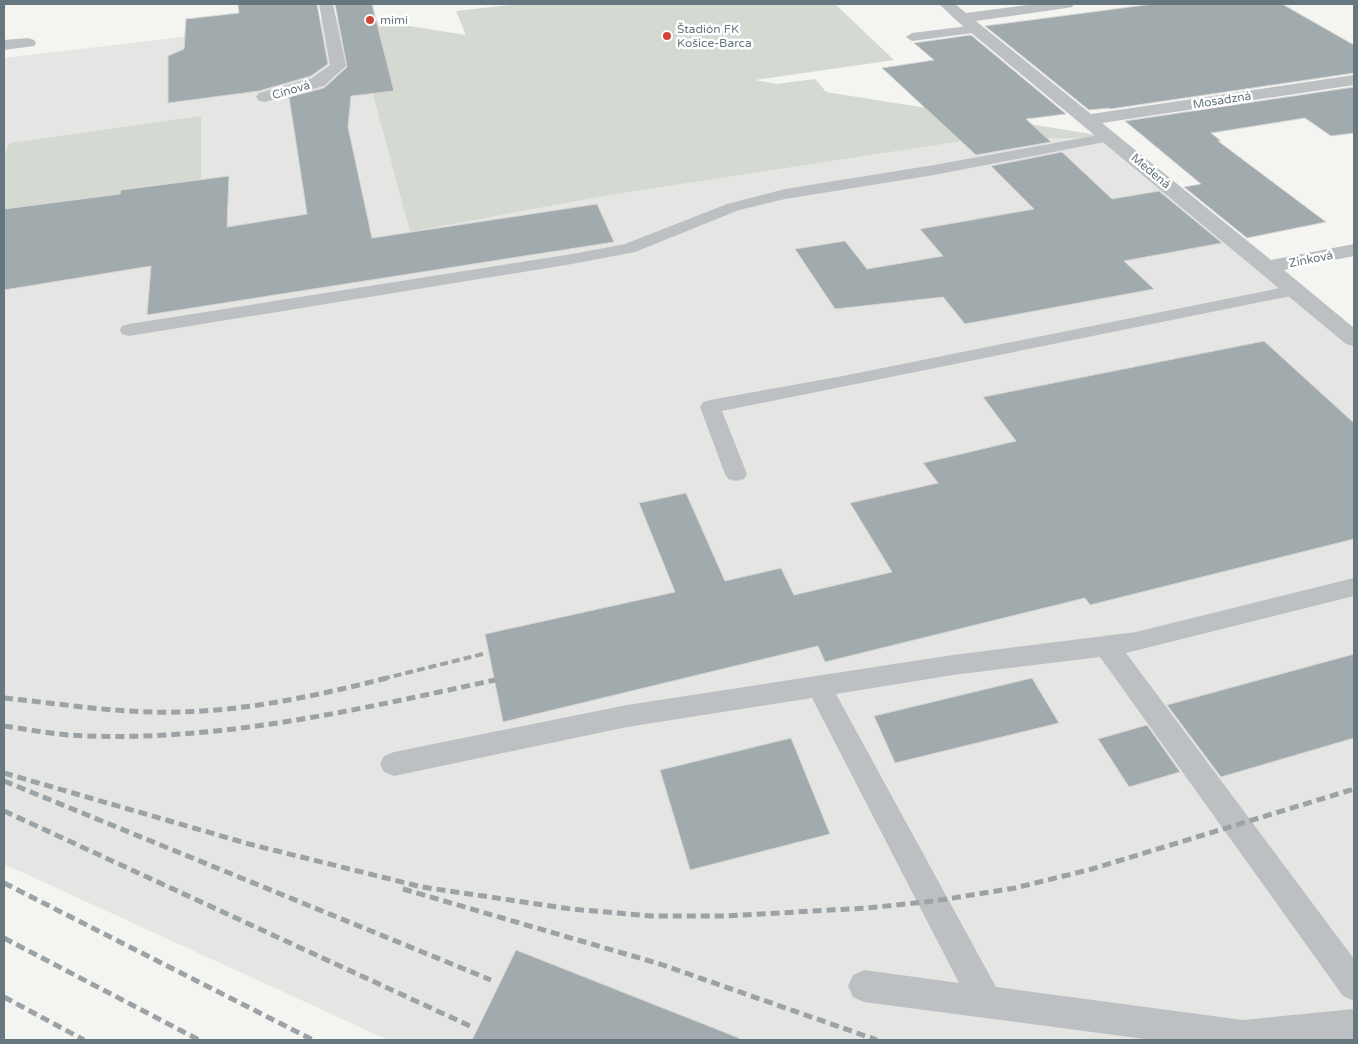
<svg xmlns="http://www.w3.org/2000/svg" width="1358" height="1044" viewBox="0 0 1358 1044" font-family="'Varela Round',sans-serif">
  <rect width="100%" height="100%" fill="#f4f4f1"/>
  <!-- built -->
  <path fill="#e5e5e4" d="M352,17L410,232L610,195L963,141L1110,137L1354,339V1040H388L4,864V58Z"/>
  <!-- green -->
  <g fill="#d4d9d1">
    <path d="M519,4H835L894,60L755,80L776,84L815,79L826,92L1110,137L963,141L610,195L410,232L352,17L466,35L456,11Z"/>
    <path d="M201,116V179L121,189L120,194L4,209V155L10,143Z"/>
  </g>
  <!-- building -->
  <g fill="#a1aaad" stroke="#d6d5d4">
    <path d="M238,4H317L328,64L311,76L259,91L168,103V56L184,49L186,19L239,13Z"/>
    <path d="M335,4H372L394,91L351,96L348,127L372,238L597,204L614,242L147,315L151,266L4,290V209L120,194L121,190L229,176L227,227L307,214L289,97L324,88L347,67Z"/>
    <path d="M1153,4H1282L1354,45V73L1110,109L1109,108L1089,110L985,26Z"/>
    <path d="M971,35L1066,114L1026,119L1051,142L976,155L882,68L934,60L914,43Z"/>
    <path d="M1354,87V133L1331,136L1305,118L1211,133L1221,141H1218L1326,222L1247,238L1184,187L1201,184L1125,121Z"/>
    <path d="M1062,152L1112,199L1159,191L1222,243L1124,261L1154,289L965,324L943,297L835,309L795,249L845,241L867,269L943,256L920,229L1034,209L991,166Z"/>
    <path d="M1264,341L1354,423V539L1090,605L1085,598L825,662L818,646L503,722L485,634L675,592L639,503L686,493L725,581L781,568L794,595L892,572L850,503L938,483L923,463L1016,441L983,397Z"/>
    <path d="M1354,654V738L1221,777L1167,705Z"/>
    <path d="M1032,678L1059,723L895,763L874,716Z"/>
    <path d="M1147,725L1180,772L1129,787L1098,739Z"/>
    <path d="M791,738L830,834L690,870L660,770Z"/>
    <path d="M516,950L739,1038V1040H472Z"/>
  </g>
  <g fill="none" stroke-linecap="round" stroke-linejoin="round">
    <!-- service -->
    <g fill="#bcc0c3" fill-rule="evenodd">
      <path d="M976,25L980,26L982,29L980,32L912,41L906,37L912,33Z"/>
      <path d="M1110,133L1115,134L1117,137L1115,140L934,175L785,199L739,210L635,252L572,264L129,336L122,334L120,330L122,326L129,324L572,254L625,244L727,204L785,189L934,165Z"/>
      <path d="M1295,285L1301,286L1304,290L1301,294L722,411L747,474L744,479L736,481L728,479L725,474L700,407L703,402L710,400L843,376Z"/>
      <path d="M1354,578V596L1126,653L1354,959V1001L1343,996L1100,657L953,675L836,694L996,987L1243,1020L1354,1009V1040H1152L864,1002L853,997L848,986L853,975L864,970L959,983L812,698L627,727L394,776L384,772L380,764L384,756L394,752L627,705L953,655L1136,632Z"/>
    </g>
    <!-- minor -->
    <g fill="#bcc0c3" fill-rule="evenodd">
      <path d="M319,4H333L346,66L324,86L265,102L259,101L256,97L259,93L312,78L330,65Z"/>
      <path d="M939,4H955L966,13L1035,4H1074L1072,7L1067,8L976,21L1091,114L1354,75V85L1102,123L1271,260L1354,244V256L1284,270L1354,328V346L1346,344L957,21Z"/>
      <path d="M28,38L34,40L36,43L34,46L4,50V40Z"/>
    </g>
    <!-- rail-far1 -->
    <path stroke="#9ca3a7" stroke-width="4" stroke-dasharray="8 4" stroke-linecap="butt" d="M382,679L487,653"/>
    <!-- rail -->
    <g stroke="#9ca3a7" stroke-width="5" stroke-dasharray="9 5" stroke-linecap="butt">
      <path d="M4,698C63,704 122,714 181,712C251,710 320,695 387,678"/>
      <path d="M4,726C25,729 46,733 68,735C212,744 355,710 495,680"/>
      <path d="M4,773L249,844L422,887L571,909L651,916H725L867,908L934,901L1015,888L1092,869L1354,789"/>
      <path d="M4,781L491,980"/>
      <path d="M4,811L470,1026"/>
      <path d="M4,883L313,1040"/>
      <path d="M403,889L660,964L877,1040"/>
      <path d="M4,938L199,1040"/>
      <path d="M4,997L84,1040"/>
    </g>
  </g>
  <!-- markers -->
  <g fill="#d04535" stroke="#fff" stroke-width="2">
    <circle cx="370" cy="20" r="5"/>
    <circle cx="667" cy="36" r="5"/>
  </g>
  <g text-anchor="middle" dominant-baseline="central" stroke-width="5" stroke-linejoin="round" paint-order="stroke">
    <!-- far-poi labels -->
    <g font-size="12" fill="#66777f" stroke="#fff" text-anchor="start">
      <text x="380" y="20">mimi</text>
      <text x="677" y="29">Štadión FK<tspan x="677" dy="14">Košice-Barca</tspan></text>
    </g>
    <!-- far-street labels -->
    <g font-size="12" fill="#66777f" stroke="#fff">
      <text transform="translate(291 90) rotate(-16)">Cínová</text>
      <text transform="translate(1222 100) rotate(-9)">Mosadzná</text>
      <text transform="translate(1151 171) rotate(40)">Medená</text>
      <text transform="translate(1311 259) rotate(-11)">Zinková</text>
    </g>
  </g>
  <!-- border -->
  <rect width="1358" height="1044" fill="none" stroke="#66777f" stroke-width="10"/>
</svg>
